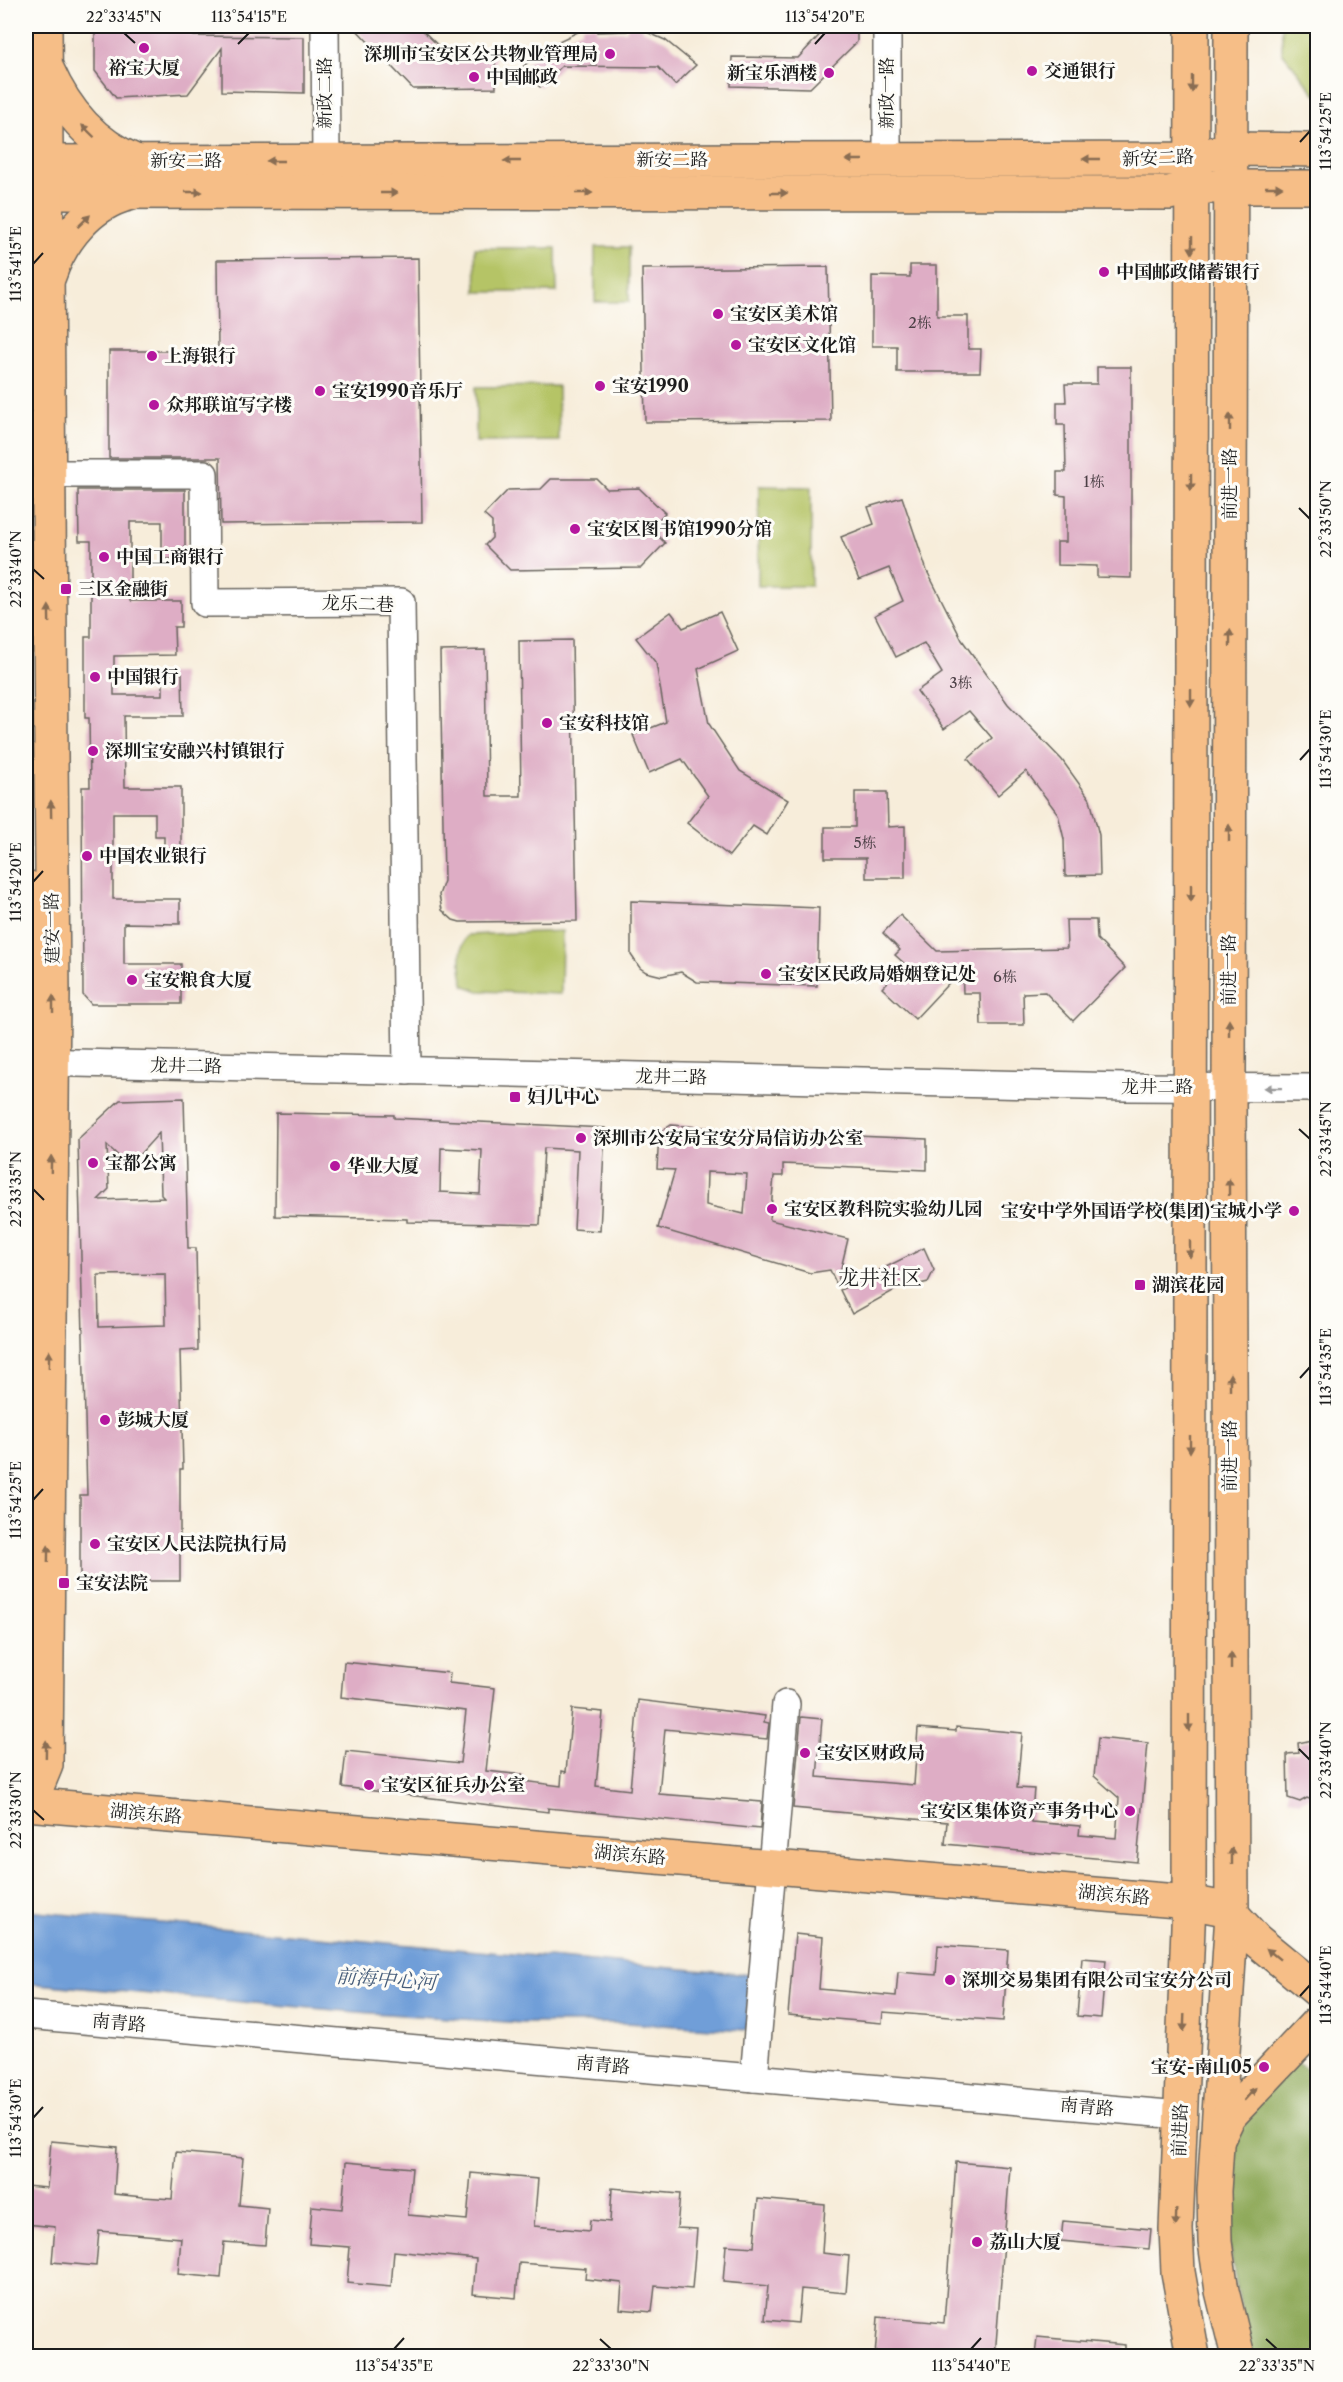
<svg xmlns="http://www.w3.org/2000/svg" width="1343" height="2382" viewBox="0 0 1343 2382" font-family="'Libre Caslon Text','Noto Serif SC',serif">
  <rect width="100%" height="100%" fill="#fdfcf7"/>
  <filter id="ink" filterUnits="userSpaceOnUse"><feTurbulence type="fractalNoise" baseFrequency=".0167" numOctaves="2"/><feDisplacementMap in="SourceGraphic" scale="12" xChannelSelector="R" yChannelSelector="G"/><feConvolveMatrix kernelMatrix="1 2 1 2 8 2 1 2 1" color-interpolation-filters="sRGB"/></filter>
  <filter id="wash" filterUnits="userSpaceOnUse"><feTurbulence type="fractalNoise" baseFrequency=".008" numOctaves="4" result="noise"/><feDisplacementMap in="SourceGraphic" scale="24" xChannelSelector="R" yChannelSelector="G"/><feGaussianBlur stdDeviation="1.35" result="paint"/><feColorMatrix in="noise" values="0 0 0 0 0 0 0 0 0 0 0 0 0 0 0 0 0 1.4 0 .05"/><feComposite in="paint" operator="in"/></filter>
  <g filter="url(#wash)">
    <rect width="100%" height="100%" fill="#f7edda"/>
    <!-- green -->
    <g fill="#b5c466" stroke="#687041" stroke-width="1.5">
      <path d="M1282,26H1317V96L1282,52Z"/>
      <rect x="595" y="247" width="34" height="55"/>
      <path d="M475,248H556L557,292H476Z"/>
      <path d="M558,386L559,441L476,442V387Z"/>
      <path d="M759,486L811,487V586H758Z"/>
      <path d="M562,931L561,994L479,991L465,986C460,974 458,944 468,935Z"/>
    </g>
    <!-- forest -->
    <path fill="#90aa5b" stroke="#56633c" stroke-width="1.5" d="M1294,2058L1317,2079V2356H1253L1246,2336L1226,2230L1233,2127Z"/>
    <!-- water -->
    <path fill="#6f9ed8" stroke="#465d7a" stroke-width="1.5" d="M26,1911L750,1975L746,2030L626,2023H522L357,2012L26,1983Z"/>
    <g id="blocks">
      <!-- building -->
      <g fill="#deadc5" fill-rule="evenodd">
        <path d="M95,26H194V36L304,37V93L222,91V48L188,94L116,98L95,71Z"/>
        <path d="M353,26H418L449,56H495L496,88L413,89Z"/>
        <path d="M582,26H596L597,32L627,31V26H641L642,30L665,40L696,65L675,85L658,67L562,66L540,87L521,69L540,50L582,30Z"/>
        <path d="M828,26H857V42L810,88L731,86L732,57L798,58Z"/>
        <path d="M418,258L422,522L221,524L220,458H109V351H218L217,260Z"/>
        <path d="M910,265H937V316H968V349H981L980,372H897V346H872V276L910,277Z"/>
        <path d="M828,267L831,421L645,422L642,269Z"/>
        <path d="M1097,367H1131V578L1097,577V566L1057,565V542H1066V496L1057,495V472H1066L1065,425H1057V402H1066L1065,384H1097Z"/>
        <path d="M551,479H597L607,489L639,488L665,513L658,520V536L665,543L641,568L510,570L485,545L492,538V522L484,515L508,490L541,489Z"/>
        <path d="M78,490H185V559H162V522H130V601H181V627H174L175,655L114,656V695H163V673H182L183,716H124L125,787H181V848H164V836H155V813H113V899H180V924L124,923V964H181V1004H91L83,995L82,787H90L89,718H85V637H91V541H79Z"/>
        <path d="M902,497L927,571L962,640L1008,704L1062,760L1090,799L1099,835L1100,875L1065,876L1064,839L1058,814L1026,771L998,795L968,759L992,738L969,711L944,729L917,691L942,673L924,643L896,657L875,615L903,601L889,568L859,580L841,537L874,524L868,507Z"/>
        <path d="M671,612L683,628L720,612L738,651L698,669L709,724L740,771L788,800L767,835L753,826L729,856L687,823L708,796L682,759L649,773L633,735L666,722L656,663L636,638Z"/>
        <path d="M572,640L577,921L460,922L453,920L442,910L439,895L444,881L440,651L485,650L487,796H521L519,641Z"/>
        <path d="M855,792H887L888,827L905,826V878H866V858H825V827H855Z"/>
        <path d="M631,901L819,908L817,986L697,982L681,972L662,976L646,972L640,968L631,955Z"/>
        <path d="M900,915L937,951L1067,948L1066,920H1096L1097,939L1125,968L1073,1021L1045,992L1023,993L1024,1025H981L980,993H963L962,969L915,1019L882,988L905,964L895,955L900,950L883,933Z"/>
        <path d="M184,1098L188,1248H196L198,1350L180,1351L183,1469H180V1581H80V1495H87L78,1139L120,1100ZM159,1133L161,1195L164,1198L98,1200L109,1189L107,1145L129,1166ZM165,1274L166,1325L99,1327L98,1275Z"/>
        <path d="M276,1113L394,1115V1118L605,1128L600,1231L574,1229L578,1150L544,1148L540,1225L407,1222V1219L275,1216ZM441,1148L482,1150L480,1194L440,1192Z"/>
        <path d="M671,1125L785,1133L927,1139V1170L783,1164V1176H774L770,1220L848,1239L837,1285L830,1270L810,1273L658,1228L675,1170L657,1169L659,1133ZM707,1172L747,1174L744,1214L706,1205Z"/>
        <path d="M924,1248L934,1270L928,1282L920,1284L909,1282L852,1314L840,1290Z"/>
        <path d="M344,1662L450,1673L449,1683L495,1688L486,1771L523,1775V1781L561,1786L562,1771L566,1772L572,1709L603,1712L596,1786L630,1790L638,1700L765,1716L764,1722L769,1723L767,1739L665,1729L659,1794L762,1802L760,1829L548,1808V1812L342,1787L346,1751L460,1763L466,1711L341,1697Z"/>
        <path d="M801,1717L822,1719L817,1777L914,1785L918,1728L956,1731V1727L1022,1733L1017,1788L1034,1789L1031,1822L1080,1826L1079,1835L1116,1838L1119,1798L1094,1776L1098,1738L1148,1743L1137,1862L945,1844L947,1822L793,1808Z"/>
        <path d="M1317,1739V1802L1307,1798L1300,1802L1288,1798L1287,1754L1299,1753L1298,1743Z"/>
        <path d="M795,1934L823,1937L819,1989L896,1996L898,1972L936,1975L938,1945L1008,1950L1003,2021L883,2012L882,2023L788,2015Z"/>
        <path d="M1082,1958L1106,1960L1101,2018L1077,2016Z"/>
        <path d="M51,2141L117,2147L114,2194L143,2197L172,2199L176,2152L243,2158L239,2205L268,2208L265,2245L224,2242L221,2278L178,2274L181,2238L99,2231L96,2266L52,2262L55,2227L26,2224V2186L47,2188Z"/>
        <path d="M346,2162L412,2168L408,2215L467,2220L471,2173L538,2179L534,2226L589,2231L590,2220L610,2222L612,2188L680,2194L677,2228L697,2229L692,2289L655,2286L652,2312L620,2309L622,2283L585,2279L586,2268L519,2263L516,2298L473,2294L476,2259L394,2251L391,2287L347,2283L350,2247L309,2244L312,2206L342,2209Z"/>
        <path d="M956,2162L1010,2167L995,2356H875L878,2317L944,2323Z"/>
        <path d="M758,2199L825,2205L822,2253L849,2256L846,2293L801,2289L798,2323L765,2320L768,2286L723,2282L726,2245L754,2247Z"/>
        <path d="M1063,2221L1151,2229L1149,2249L1061,2241Z"/>
        <path d="M1037,2337L1125,2345V2356H1035Z"/>
      </g>
    </g>
  </g>
  <g filter="url(#ink)">
    <use href="#blocks" fill-opacity="0" stroke="#69655e" stroke-width="1.5"/>
    <g fill="none" stroke-linecap="round" stroke-linejoin="round">
      <defs>
        <g id="minor">
          <path d="M325,26L326,161"/>
          <path d="M887,160V26"/>
          <path d="M48,474H204L205,603L401,602L407,1071"/>
          <path d="M26,615H27"/>
          <path d="M32,1062L1125,1087L1318,1088"/>
          <path d="M26,2015L1180,2115"/>
          <path d="M754,2078L786,1704"/>
        </g>
        <g id="major">
          <path d="M1192,26L1189,1902L1176,2229L1178,2272L1193,2356"/>
          <path d="M1231,26L1229,1087L1232,1914L1214,2191L1215,2242L1222,2291L1238,2356"/>
          <path d="M47,69C65,110 93,144 135,161"/>
          <path d="M26,162L1192,159L1231,149L1318,150"/>
          <path d="M26,192L1169,193L1192,187H1318"/>
          <path d="M49,276C61,240 90,203 129,194"/>
          <path d="M26,1383L29,888"/>
          <path d="M26,1804L1189,1902L1220,1908L1232,1914L1256,1940L1318,1991"/>
          <path d="M30,1804L46,1765L53,994L45,26"/>
          <path d="M1219,2137L1229,2116L1318,2022"/>
        </g>
      </defs>
      <!-- minor casing -->
      <use href="#minor" stroke="#69655e" stroke-width="30"/>
      <!-- major casing -->
      <use href="#major" stroke="#69655e" stroke-width="36"/>
      <!-- minor -->
      <use href="#minor" stroke="#fff" stroke-width="27"/>
      <!-- major -->
      <use href="#major" stroke="#f6be87" stroke-width="33"/>
    </g>
    <!-- one-way arrows -->
    <defs><path id="oneway-solid" d="M-6-.8H1V-3.2L6.5 0L1 3.2V.8H-6Z" transform="scale(1.5)"/></defs>
    <g fill="#896d52">
      <use href="#oneway-solid" transform="translate(1192 84) rotate(90)"/>
      <use href="#oneway-solid" transform="translate(88 131) rotate(-136)"/>
      <use href="#oneway-solid" transform="translate(1091 159) rotate(180)"/>
      <use href="#oneway-solid" transform="translate(854 160) rotate(180)"/>
      <use href="#oneway-solid" transform="translate(275 161) rotate(180)"/>
      <use href="#oneway-solid" transform="translate(512 161) rotate(180)"/>
      <use href="#oneway-solid" transform="translate(1274 187)"/>
      <use href="#oneway-solid" transform="translate(194 192)"/>
      <use href="#oneway-solid" transform="translate(389 193)"/>
      <use href="#oneway-solid" transform="translate(584 193)"/>
      <use href="#oneway-solid" transform="translate(779 193)"/>
      <use href="#oneway-solid" transform="translate(84 221) rotate(-44)"/>
      <use href="#oneway-solid" transform="translate(1192 245) rotate(90)"/>
      <use href="#oneway-solid" transform="translate(1230 422) rotate(-90)"/>
      <use href="#oneway-solid" transform="translate(1191 482) rotate(90)"/>
      <use href="#oneway-solid" transform="translate(49 614) rotate(-91)"/>
      <use href="#oneway-solid" transform="translate(1230 638) rotate(-90)"/>
      <use href="#oneway-solid" transform="translate(1191 698) rotate(90)"/>
      <use href="#oneway-solid" transform="translate(51 809) rotate(-91)"/>
      <use href="#oneway-solid" transform="translate(1229 833) rotate(-90)"/>
      <use href="#oneway-solid" transform="translate(1191 893) rotate(90)"/>
      <use href="#oneway-solid" transform="translate(53 1004) rotate(-90)"/>
      <use href="#oneway-solid" transform="translate(1229 1028) rotate(-90)"/>
      <use href="#oneway-solid" transform="translate(51 1164) rotate(-89)"/>
      <use href="#oneway-solid" transform="translate(1229 1187) rotate(-90)"/>
      <use href="#oneway-solid" transform="translate(1190 1249) rotate(90)"/>
      <use href="#oneway-solid" transform="translate(49 1359) rotate(-89)"/>
      <use href="#oneway-solid" transform="translate(1230 1382) rotate(-90)"/>
      <use href="#oneway-solid" transform="translate(1190 1444) rotate(90)"/>
      <use href="#oneway-solid" transform="translate(48 1554) rotate(-89)"/>
      <use href="#oneway-solid" transform="translate(1231 1661) rotate(-90)"/>
      <use href="#oneway-solid" transform="translate(1189 1723) rotate(90)"/>
      <use href="#oneway-solid" transform="translate(46 1749) rotate(-89)"/>
      <use href="#oneway-solid" transform="translate(1232 1856) rotate(-90)"/>
      <use href="#oneway-solid" transform="translate(1273 1954) rotate(-141)"/>
      <use href="#oneway-solid" transform="translate(1184 2023) rotate(92)"/>
      <use href="#oneway-solid" transform="translate(1250 2094) rotate(-47)"/>
      <use href="#oneway-solid" transform="translate(1176 2218) rotate(92)"/>
    </g>
    <use fill="#999" href="#oneway-solid" transform="translate(1273 1088) rotate(-179)"/>
  </g>
  <!-- ticks -->
  <path fill="none" stroke="#1c1c1c" stroke-width="2" d="M124,33L135,43M238,44L249,33M815,44L825,33M1300,142L1310,131M33,264L43,253M1299,508L1310,519M33,569L44,579M1300,760L1310,749M33,882L43,871M1299,1129L1310,1139M33,1189L44,1200M1300,1378L1310,1367M33,1500L43,1489M1299,1749L1310,1760M33,1810L44,1820M1300,1996L1310,1985M33,2118L43,2107M600,2339L611,2349M1266,2339L1277,2349M394,2349L404,2338M971,2349L981,2338"/>
  <!-- markers -->
  <g fill="#b5179e" stroke="#fdfcf7" stroke-width="2">
    <circle cx="144" cy="48" r="6"/>
    <circle cx="610" cy="54" r="6"/>
    <circle cx="1032" cy="71" r="6"/>
    <circle cx="829" cy="73" r="6"/>
    <circle cx="474" cy="77" r="6"/>
    <circle cx="1104" cy="272" r="6"/>
    <circle cx="718" cy="314" r="6"/>
    <circle cx="736" cy="345" r="6"/>
    <circle cx="152" cy="356" r="6"/>
    <circle cx="600" cy="386" r="6"/>
    <circle cx="320" cy="391" r="6"/>
    <circle cx="154" cy="405" r="6"/>
    <circle cx="575" cy="529" r="6"/>
    <circle cx="104" cy="557" r="6"/>
    <rect x="60" y="583" width="12" height="12" rx="3"/>
    <circle cx="95" cy="677" r="6"/>
    <circle cx="547" cy="723" r="6"/>
    <circle cx="93" cy="751" r="6"/>
    <circle cx="87" cy="856" r="6"/>
    <circle cx="766" cy="974" r="6"/>
    <circle cx="132" cy="980" r="6"/>
    <rect x="509" y="1091" width="12" height="12" rx="3"/>
    <circle cx="581" cy="1138" r="6"/>
    <circle cx="93" cy="1163" r="6"/>
    <circle cx="335" cy="1166" r="6"/>
    <circle cx="772" cy="1209" r="6"/>
    <circle cx="1294" cy="1211" r="6"/>
    <rect x="1134" y="1279" width="12" height="12" rx="3"/>
    <circle cx="105" cy="1420" r="6"/>
    <circle cx="95" cy="1544" r="6"/>
    <rect x="58" y="1577" width="12" height="12" rx="3"/>
    <circle cx="805" cy="1753" r="6"/>
    <circle cx="369" cy="1785" r="6"/>
    <circle cx="1130" cy="1811" r="6"/>
    <circle cx="950" cy="1980" r="6"/>
    <circle cx="1264" cy="2067" r="6"/>
    <circle cx="977" cy="2242" r="6"/>
  </g>
  <g text-anchor="middle" dominant-baseline="central" stroke-width="6" stroke-linejoin="round" paint-order="stroke">
    <!-- number labels -->
    <g font-size="15" fill="#4c4046">
      <text x="920" y="322">2栋</text>
      <text x="1094" y="481">1栋</text>
      <text x="961" y="682">3栋</text>
      <text x="865" y="842">5栋</text>
      <text x="1005" y="976">6栋</text>
    </g>
    <!-- poi labels -->
    <g font-size="18" font-weight="bold" fill="#1c1c1c" stroke="#fdfcf7" text-anchor="start">
      <text x="598" y="54" text-anchor="end">深圳市宝安区公共物业管理局</text>
      <text x="144" y="68" text-anchor="middle">裕宝大厦</text>
      <text x="1044" y="71">交通银行</text>
      <text x="817" y="73" text-anchor="end">新宝乐酒楼</text>
      <text x="486" y="77">中国邮政</text>
      <text x="1116" y="272">中国邮政储蓄银行</text>
      <text x="730" y="314">宝安区美术馆</text>
      <text x="748" y="345">宝安区文化馆</text>
      <text x="164" y="356">上海银行</text>
      <text x="612" y="386">宝安1990</text>
      <text x="332" y="391">宝安1990音乐厅</text>
      <text x="166" y="405">众邦联谊写字楼</text>
      <text x="587" y="529">宝安区图书馆1990分馆</text>
      <text x="116" y="557">中国工商银行</text>
      <text x="78" y="589">三区金融街</text>
      <text x="107" y="677">中国银行</text>
      <text x="559" y="723">宝安科技馆</text>
      <text x="105" y="751">深圳宝安融兴村镇银行</text>
      <text x="99" y="856">中国农业银行</text>
      <text x="778" y="974">宝安区民政局婚姻登记处</text>
      <text x="144" y="980">宝安粮食大厦</text>
      <text x="527" y="1097">妇儿中心</text>
      <text x="593" y="1138">深圳市公安局宝安分局信访办公室</text>
      <text x="105" y="1163">宝都公寓</text>
      <text x="347" y="1166">华业大厦</text>
      <text x="784" y="1209">宝安区教科院实验幼儿园</text>
      <text x="1282" y="1211" text-anchor="end">宝安中学外国语学校(集团)宝城小学</text>
      <text x="1152" y="1285">湖滨花园</text>
      <text x="117" y="1420">彭城大厦</text>
      <text x="107" y="1544">宝安区人民法院执行局</text>
      <text x="76" y="1583">宝安法院</text>
      <text x="817" y="1753">宝安区财政局</text>
      <text x="381" y="1785">宝安区征兵办公室</text>
      <text x="1118" y="1811" text-anchor="end">宝安区集体资产事务中心</text>
      <text x="962" y="1980">深圳交易集团有限公司宝安分公司</text>
      <text x="1252" y="2067" text-anchor="end">宝安-南山05</text>
      <text x="989" y="2242">荔山大厦</text>
    </g>
    <!-- street labels -->
    <g font-size="18" fill="#1c1c1c" stroke="#fdfcf7">
      <text transform="translate(325 93) rotate(-90)">新政二路</text>
      <text transform="translate(887 93) rotate(-90)">新政一路</text>
      <text transform="translate(1158 158) rotate(-2)">新安二路</text>
      <text x="672" y="160">新安二路</text>
      <text x="186" y="161">新安二路</text>
      <text transform="translate(1230 484) rotate(-90)">前进一路</text>
      <text transform="translate(358 604) rotate(2)">龙乐二巷</text>
      <text transform="translate(52 928) rotate(-91)">建安一路</text>
      <text transform="translate(1229 970) rotate(-90)">前进一路</text>
      <text transform="translate(186 1066) rotate(1)">龙井二路</text>
      <text transform="translate(671 1077) rotate(1)">龙井二路</text>
      <text x="1157" y="1087">龙井二路</text>
      <text transform="translate(1230 1456) rotate(-90)">前进一路</text>
      <text transform="translate(146 1814) rotate(5)">湖滨东路</text>
      <text transform="translate(630 1855) rotate(5)">湖滨东路</text>
      <text transform="translate(1114 1895) rotate(5)">湖滨东路</text>
      <text transform="translate(119 2023) rotate(5)">南青路</text>
      <text transform="translate(603 2065) rotate(5)">南青路</text>
      <text transform="translate(1087 2107) rotate(5)">南青路</text>
      <text transform="translate(1180 2130) rotate(-88)">前进路</text>
    </g>
    <!-- water labels -->
    <g font-size="20" font-style="italic" fill="#465d7a" stroke="#fdfcf7">
      <text transform="translate(386 1979) rotate(4)">前海中心河</text>
    </g>
    <!-- quarter labels -->
    <g font-size="21" fill="#1c1c1c" stroke="#fdfcf7">
      <text x="880" y="1277">龙井社区</text>
    </g>
  </g>
  <!-- margin -->
  <rect width="1343" height="2382" fill="none" stroke="#fdfcf7" stroke-width="66"/>
  <rect x="33" y="33" width="1277" height="2316" fill="none" stroke="#1c1c1c" stroke-width="2"/>
  <g font-size="15" text-anchor="middle" fill="#1c1c1c">
    <text x="124" y="22">22°33'45"N</text>
    <text x="249" y="22">113°54'15"E</text>
    <text x="825" y="22">113°54'20"E</text>
    <text transform="translate(1326 131) rotate(-90)" y="5">113°54'25"E</text>
    <text transform="translate(16 264) rotate(-90)" y="5">113°54'15"E</text>
    <text transform="translate(1326 519) rotate(-90)" y="5">22°33'50"N</text>
    <text transform="translate(16 569) rotate(-90)" y="5">22°33'40"N</text>
    <text transform="translate(1326 749) rotate(-90)" y="5">113°54'30"E</text>
    <text transform="translate(16 882) rotate(-90)" y="5">113°54'20"E</text>
    <text transform="translate(1326 1139) rotate(-90)" y="5">22°33'45"N</text>
    <text transform="translate(16 1189) rotate(-90)" y="5">22°33'35"N</text>
    <text transform="translate(1326 1367) rotate(-90)" y="5">113°54'35"E</text>
    <text transform="translate(16 1500) rotate(-90)" y="5">113°54'25"E</text>
    <text transform="translate(1326 1760) rotate(-90)" y="5">22°33'40"N</text>
    <text transform="translate(16 1810) rotate(-90)" y="5">22°33'30"N</text>
    <text transform="translate(1326 1985) rotate(-90)" y="5">113°54'40"E</text>
    <text transform="translate(16 2118) rotate(-90)" y="5">113°54'30"E</text>
    <text x="394" y="2371">113°54'35"E</text>
    <text x="611" y="2371">22°33'30"N</text>
    <text x="971" y="2371">113°54'40"E</text>
    <text x="1277" y="2371">22°33'35"N</text>
  </g>
</svg>
